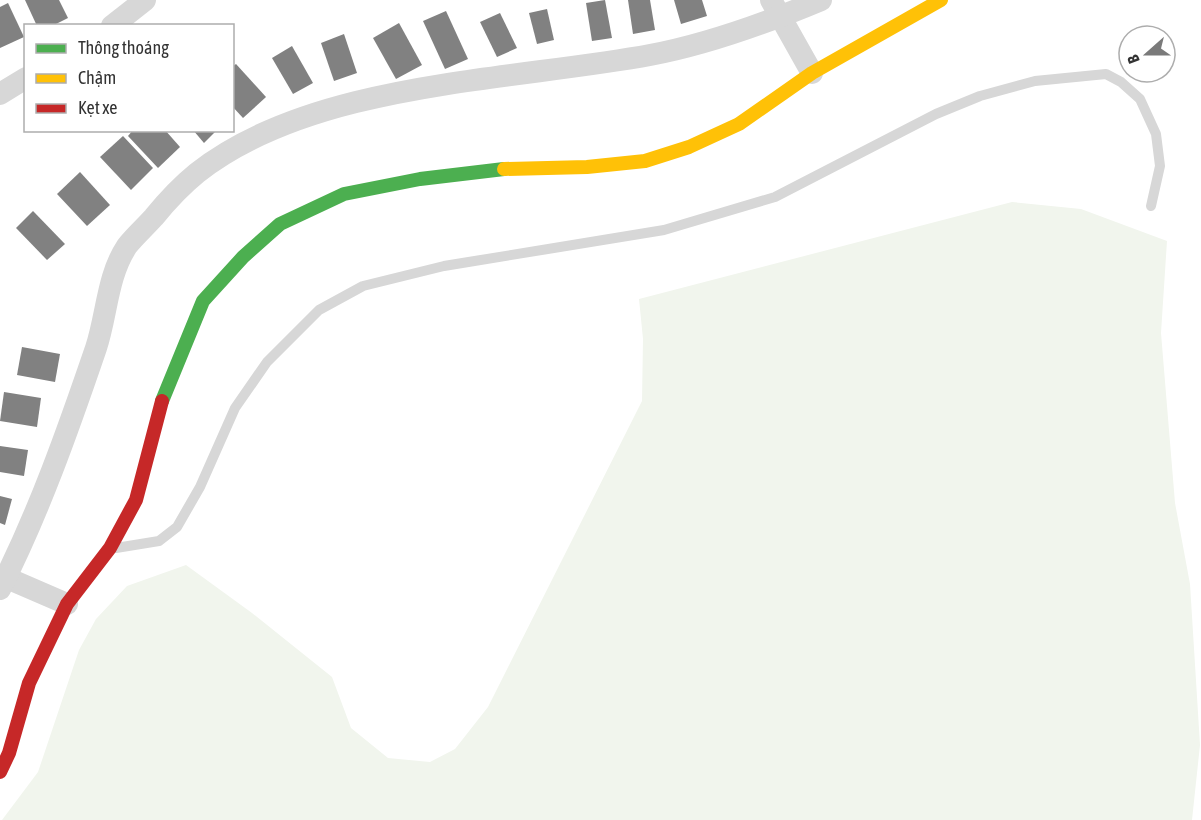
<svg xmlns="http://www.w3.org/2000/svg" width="1201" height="820" viewBox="0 0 1201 820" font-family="'Asap Condensed',sans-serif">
  <rect width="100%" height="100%" fill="#fff"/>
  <!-- green -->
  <path fill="#f1f5ed" d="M1012,202L1081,209L1167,241L1161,333L1175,503L1190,584L1200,745L1192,820H2L38,772L79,650L96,619L127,586L186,565L252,613L332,677L351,728L388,758L430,762L455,749L488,707L642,401L643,339L639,299Z"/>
  <!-- building -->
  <g fill="#818181">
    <path d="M25,0H59L68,18L52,26H37Z"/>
    <path d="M605,0L612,38L592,41L586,3Z"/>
    <path d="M628,0H650L655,30L633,34Z"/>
    <path d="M674,0H702L707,16L681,24Z"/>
    <path d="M8,3L24,37L0,48V7Z"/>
    <path d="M547,9L554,40L537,44L529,13Z"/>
    <path d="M446,11L468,59L445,69L423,21Z"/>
    <path d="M500,13L517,48L497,57L480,22Z"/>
    <path d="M399,23L422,65L396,79L373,38Z"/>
    <path d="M344,34L357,73L334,81L321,43Z"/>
    <path d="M292,46L313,83L293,94L272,58Z"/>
    <path d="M236,64L266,97L243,118L232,106V67Z"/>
    <path d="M133,130H165L180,147L158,168L128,136Z"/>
    <path d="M193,130H217L204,143Z"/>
    <path d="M123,136L153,168L131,190L100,157Z"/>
    <path d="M80,172L110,205L87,226L57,194Z"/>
    <path d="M33,211L65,244L47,260L16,228Z"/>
    <path d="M22,347L60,354L55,382L17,375Z"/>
    <path d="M4,392L41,398L37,427L0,421Z"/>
    <path d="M0,446L28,450L24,476L0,472Z"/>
    <path d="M0,496L12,499L5,525L0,523Z"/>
  </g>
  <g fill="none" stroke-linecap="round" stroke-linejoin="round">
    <!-- lane -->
    <path stroke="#d7d7d7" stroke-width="10" d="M116,548L159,541L177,527L200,487L235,408L267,362L319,310L363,286L444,266L664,230L775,197L936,114L980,96L1035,81L1106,74L1121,82L1140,99L1156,134L1160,166L1151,206"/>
    <!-- street -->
    <g stroke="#d7d7d7" stroke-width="22">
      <path d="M771,0L812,73"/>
      <path d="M112,26L145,0"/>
      <path d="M0,94L26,78"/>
      <path d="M0,575L67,604"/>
      <path d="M0,589C39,512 68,430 96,348C107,315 107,276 127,246C135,236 145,227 154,217C167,201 181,186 197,173C312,82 510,81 650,55C709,44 766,23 821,0"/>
    </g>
    <!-- fast -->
    <path stroke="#4caf50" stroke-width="14" d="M162,401L203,301L243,257L280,224L344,194L420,179L504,169"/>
    <!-- slow -->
    <path stroke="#ffc107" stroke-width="14" d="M504,169L587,167L645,161L689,147L739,124L812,73L941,0"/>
    <!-- jam -->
    <path stroke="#c62828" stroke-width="14" d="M0,772L9,753L29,683L67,604L110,548L136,500L162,401"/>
  </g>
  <!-- legend -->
  <rect x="24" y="24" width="210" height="108" fill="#ffffff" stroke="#adadad" stroke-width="1.5"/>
  <rect x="36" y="44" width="30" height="9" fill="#4caf50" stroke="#adadad" stroke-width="1.5"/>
  <text x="78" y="54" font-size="18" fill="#333333">Thông thoáng</text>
  <rect x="36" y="74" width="30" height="9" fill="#ffc107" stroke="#adadad" stroke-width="1.5"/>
  <text x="78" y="84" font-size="18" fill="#333333">Chậm</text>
  <rect x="36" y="104" width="30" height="9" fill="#c62828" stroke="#adadad" stroke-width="1.5"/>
  <text x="78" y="114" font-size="18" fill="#333333">Kẹt xe</text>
  <!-- north arrow -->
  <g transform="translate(1147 54) rotate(249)"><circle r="28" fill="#ffffff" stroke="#adadad" stroke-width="1.5"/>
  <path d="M0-4.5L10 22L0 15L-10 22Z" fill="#7a7a7a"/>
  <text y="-9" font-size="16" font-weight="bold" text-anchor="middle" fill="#333333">B</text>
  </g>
</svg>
